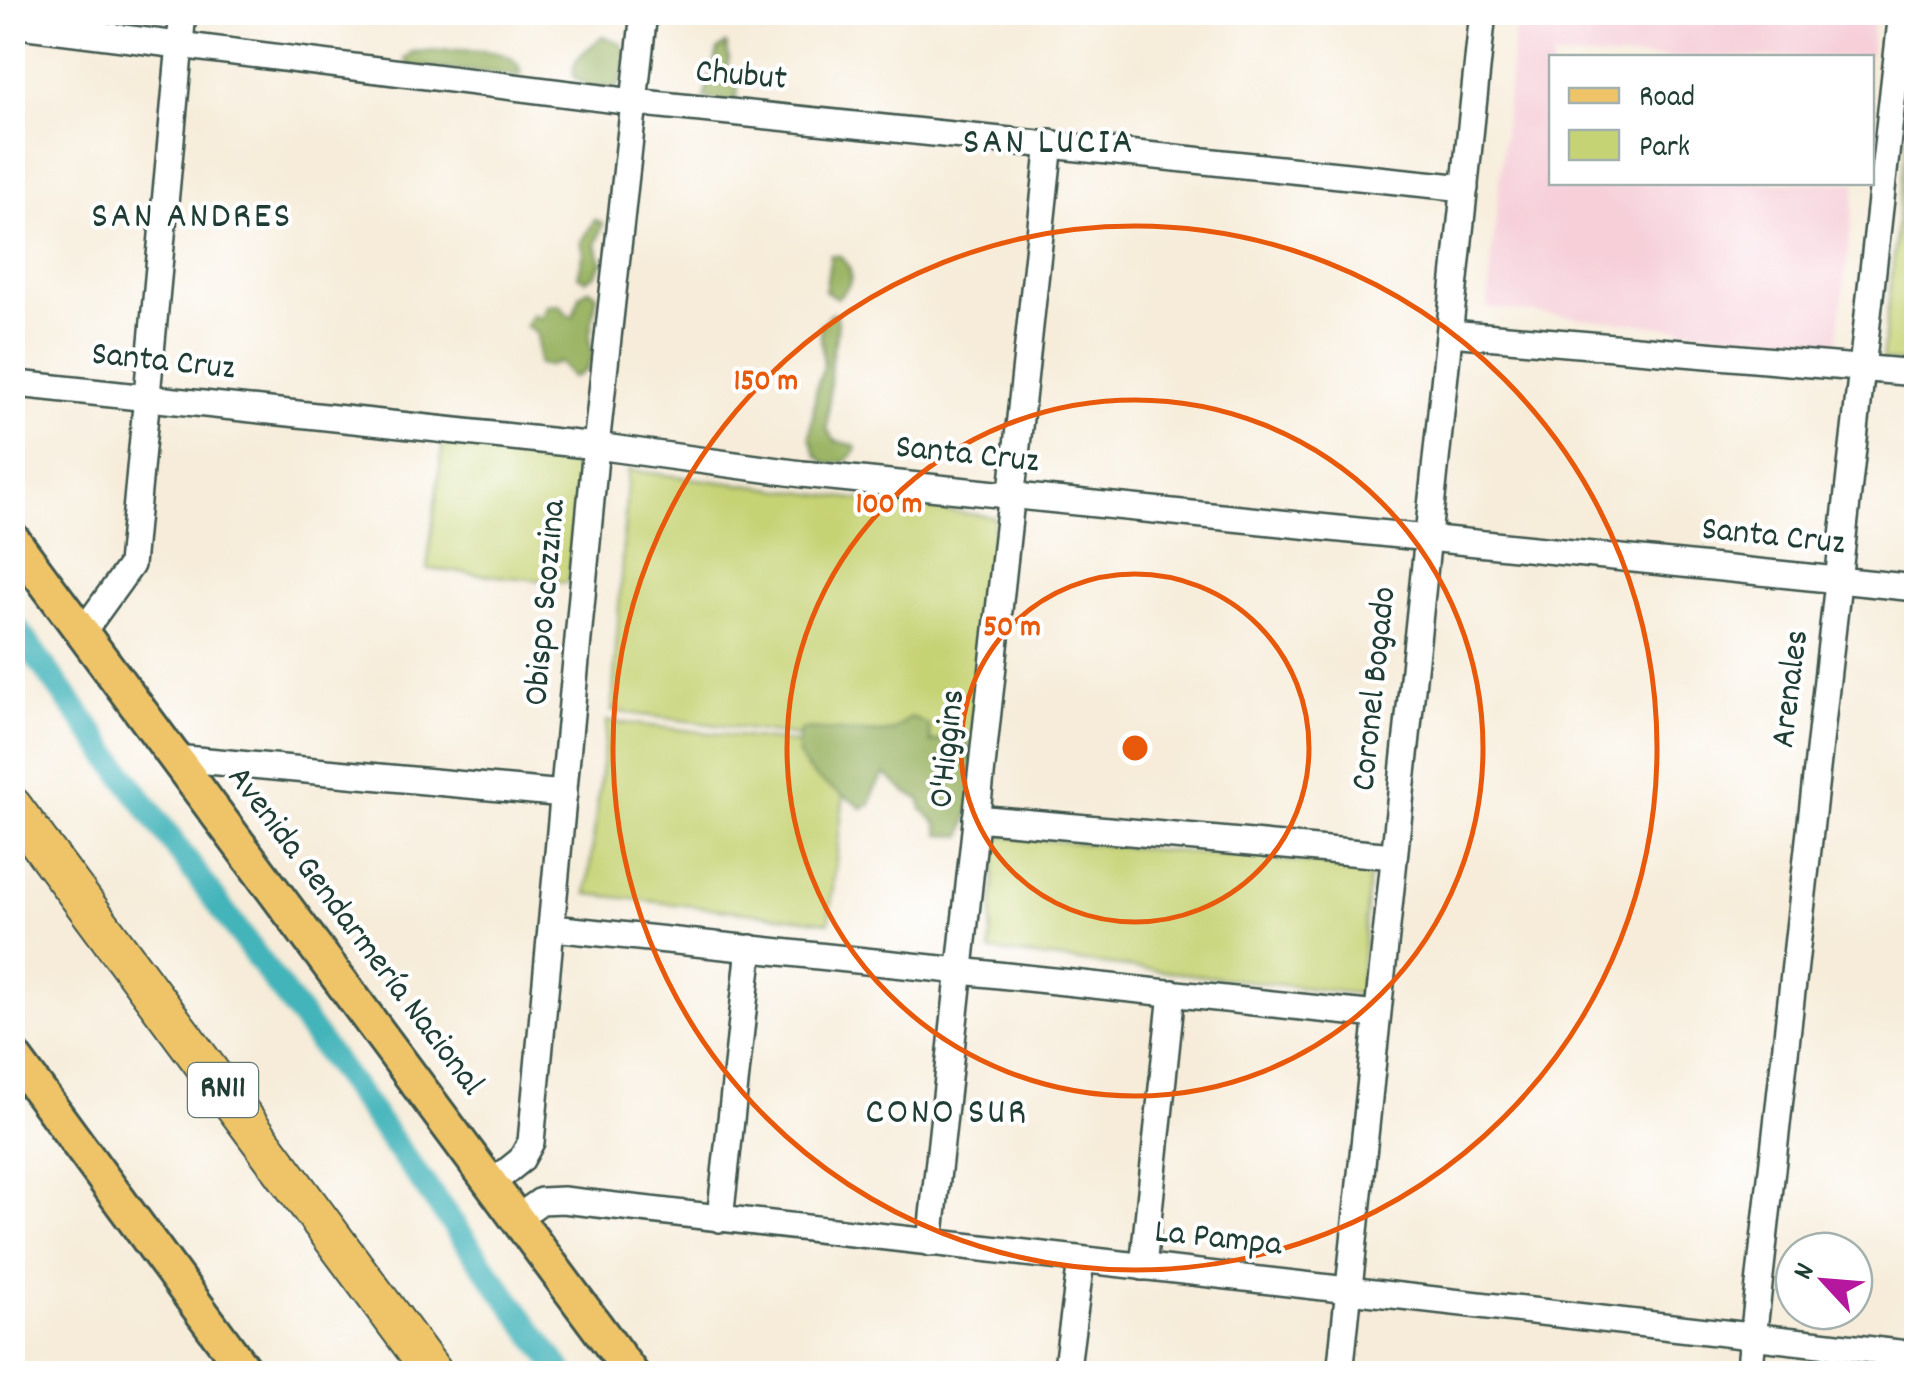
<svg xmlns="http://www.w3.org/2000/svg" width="1929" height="1386" viewBox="0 0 1929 1386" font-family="Dekko,sans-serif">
  <rect width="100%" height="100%" fill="#fff"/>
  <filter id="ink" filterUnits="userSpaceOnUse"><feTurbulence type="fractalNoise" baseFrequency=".01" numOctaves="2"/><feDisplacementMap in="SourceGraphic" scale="20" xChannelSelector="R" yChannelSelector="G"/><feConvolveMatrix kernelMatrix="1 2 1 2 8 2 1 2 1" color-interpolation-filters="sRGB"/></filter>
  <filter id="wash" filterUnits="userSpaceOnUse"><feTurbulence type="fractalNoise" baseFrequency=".0048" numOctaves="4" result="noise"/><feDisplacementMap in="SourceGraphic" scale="40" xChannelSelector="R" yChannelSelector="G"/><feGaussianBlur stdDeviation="2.25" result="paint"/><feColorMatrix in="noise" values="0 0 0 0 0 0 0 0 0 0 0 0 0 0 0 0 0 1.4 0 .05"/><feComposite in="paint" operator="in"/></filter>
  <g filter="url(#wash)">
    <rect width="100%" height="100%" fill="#f6ecd9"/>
    <!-- built -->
    <path fill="#f6cfd9" d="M1516,13H1875L1870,57L1552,58V182L1856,183L1837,345L1487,308Z"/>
    <!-- green -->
    <g fill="#c6d375" stroke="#728854" stroke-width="2.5">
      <path d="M1908,130L1916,131V364L1882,360Z"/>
      <path d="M443,442L582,463L568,583L427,569Z"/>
      <path d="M628,470L995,517L971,759L612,711Z"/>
      <path d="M607,721L849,749L829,922L587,894Z"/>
      <path d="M997,836L1370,868L1360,994L990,951Z"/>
    </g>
    <!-- forest -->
    <g fill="#9cb566" stroke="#5e794d" stroke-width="2.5">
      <path d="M602,36L620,43L630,59L618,87L589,88L574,77C570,56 590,50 602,36Z"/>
      <path d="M726,44L729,58L724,82L738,85L736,103L704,98L718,50Z"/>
      <path d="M458,50C479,51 520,48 521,76L410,66L405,59L412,52Z"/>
      <path d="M595,220L603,223L596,245L602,263L595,275L586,280L578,276L584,253L581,242Z"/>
      <path d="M831,255L840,256C856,271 854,285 837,298L825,291Z"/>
      <path d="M590,289L597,295L589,338L593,358L585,371L573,378L560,362L548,366L539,364L537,334L526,326L533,314L541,319L546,306L560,305L568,315L573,316L581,294Z"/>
      <path d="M831,313H835C842,328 832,345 831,362C830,385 829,406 827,429L835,441L854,445L856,450L847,461L828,465L817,456L810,437L817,385L824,367L820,327Z"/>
      <path d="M911,717L929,726L931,743L954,735L965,741L980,763L963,836L940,835L937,823L922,809L920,799L907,793L885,774L875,788L870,805L862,808C838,788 783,772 801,729L882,733L893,731Z"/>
    </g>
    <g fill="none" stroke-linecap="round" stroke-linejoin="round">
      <!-- canal -->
      <path stroke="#43b4ba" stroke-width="25" d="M12,623L563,1374"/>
    </g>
  </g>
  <g filter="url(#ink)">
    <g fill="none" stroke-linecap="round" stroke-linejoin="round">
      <defs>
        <g id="minor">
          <path d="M12,24L633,102L1465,188"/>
          <path d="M1450,333L1916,373"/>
          <path d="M12,388L27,385L596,446L802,474L1916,588"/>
          <path d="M82,633L131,565L183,12"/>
          <path d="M175,758L564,794"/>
          <path d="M976,818L1394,856"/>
          <path d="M553,928L1377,1015"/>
          <path d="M491,1184L521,1160L531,1142L596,446L644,12"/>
          <path d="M517,1218L541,1201L563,1200L1916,1355"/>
          <path d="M720,1219L750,948"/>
          <path d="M930,1243L1050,143"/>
          <path d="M1143,1267L1172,993"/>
          <path d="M1066,1374L1081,1261"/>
          <path d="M1340,1374L1483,12"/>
          <path d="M1749,1374L1902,12"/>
        </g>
        <g id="major">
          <path d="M12,538L632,1374"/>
          <path d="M12,1054L247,1374"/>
        </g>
        <path id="highway" d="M12,806L434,1374"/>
      </defs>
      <!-- minor casing -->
      <use href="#minor" stroke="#3f574d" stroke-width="30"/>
      <!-- major casing -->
      <use href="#major" stroke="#3f574d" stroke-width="38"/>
      <!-- highway casing -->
      <use href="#highway" stroke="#3f574d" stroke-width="42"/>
      <!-- minor -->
      <use href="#minor" stroke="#fff" stroke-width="25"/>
      <!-- major -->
      <use href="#major" stroke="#efc469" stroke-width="32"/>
      <!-- highway -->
      <use href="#highway" stroke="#efc469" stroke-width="38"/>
    </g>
  </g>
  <!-- distance rings -->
  <g fill="none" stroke="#e8590c" stroke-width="5">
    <circle cx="1135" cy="748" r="174"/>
    <circle cx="1135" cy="748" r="348"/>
    <circle cx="1135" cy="748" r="522"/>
  </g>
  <g text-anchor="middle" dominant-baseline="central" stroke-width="8" stroke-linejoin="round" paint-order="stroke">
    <!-- shield labels -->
    <rect fill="#fff" stroke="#627771" stroke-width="2.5" x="188" y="1063" width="70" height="54" rx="8"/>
    <g font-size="32" font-weight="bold" fill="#1f3d34">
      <text x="223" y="1090">RN11</text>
    </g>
    <!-- street labels -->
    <g font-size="35" fill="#1f3d34" stroke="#fff">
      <text transform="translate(741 77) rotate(5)">Chubut</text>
      <text transform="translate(163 363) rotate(6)">Santa Cruz</text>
      <text transform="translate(967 456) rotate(6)">Santa Cruz</text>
      <text transform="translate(1773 538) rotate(6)">Santa Cruz</text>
      <text transform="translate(547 603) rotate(-85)">Obispo Scozzina</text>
      <text transform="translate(1376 689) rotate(-84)">Coronel Bogado</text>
      <text transform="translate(1792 689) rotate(-83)">Arenales</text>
      <text transform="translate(949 749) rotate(-84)">O'Higgins</text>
      <text transform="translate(354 932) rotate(53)">Avenida Gendarmería Nacional</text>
      <text transform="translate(1218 1240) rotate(6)">La Pampa</text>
    </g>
    <!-- neighbourhood labels -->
    <g font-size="38" letter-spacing="2.5" fill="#1f3d34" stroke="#fff">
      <text x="1049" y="144">SAN LUCIA</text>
      <text x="192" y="218">SAN ANDRES</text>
      <text x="947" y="1114">CONO SUR</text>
    </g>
  </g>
  <circle cx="1135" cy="748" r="15" fill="#e8590c" stroke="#fff" stroke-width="5"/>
  <g font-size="30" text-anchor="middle" font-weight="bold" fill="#e8590c" stroke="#fff" stroke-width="8" stroke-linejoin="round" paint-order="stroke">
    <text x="766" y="389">150 m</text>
    <text x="889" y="512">100 m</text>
    <text x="1012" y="635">50 m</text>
  </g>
  <!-- margin -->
  <rect width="1929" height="1386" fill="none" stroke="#fff" stroke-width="50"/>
  <!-- legend -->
  <rect x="1549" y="55" width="325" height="130" fill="#ffffff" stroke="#a5b1ae" stroke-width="2.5"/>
  <rect x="1569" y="88" width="50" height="15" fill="#efc469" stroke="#a5b1ae" stroke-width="2.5"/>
  <text x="1639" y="105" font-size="30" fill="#1f3d34">Road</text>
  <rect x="1569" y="130" width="50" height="30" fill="#c6d375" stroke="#a5b1ae" stroke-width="2.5"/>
  <text x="1639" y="155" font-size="30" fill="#1f3d34">Park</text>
  <!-- north arrow -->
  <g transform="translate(1824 1281) rotate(296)"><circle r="48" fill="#ffffff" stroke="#a5b1ae" stroke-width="2.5"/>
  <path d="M0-8L18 38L0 25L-18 38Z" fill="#b5179e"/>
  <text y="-15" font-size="28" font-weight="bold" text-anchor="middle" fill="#1f3d34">N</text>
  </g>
</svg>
